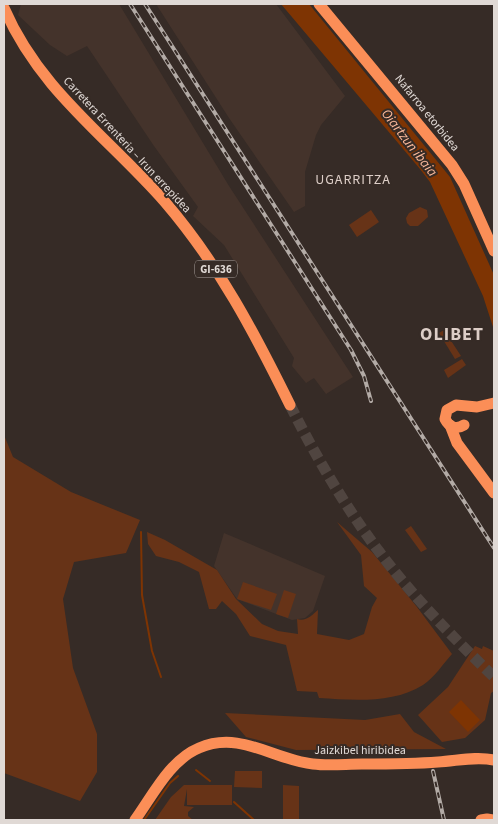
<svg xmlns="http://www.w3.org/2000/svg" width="498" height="824" viewBox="0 0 498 824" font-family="'Source Sans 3',sans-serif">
  <rect width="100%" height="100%" fill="#362b26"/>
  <!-- built -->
  <g fill="#44332b">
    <path d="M21,4H119L229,186L353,377L326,394L314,378L306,383L292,366L294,358L224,245L193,216L198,207L154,146L87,46L67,56L50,45L18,15Z"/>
    <path d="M156,4H276L345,96L321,125L316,135L305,172V206L294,212L229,118Z"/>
    <path d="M224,533L325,576L313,611L305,618L292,620L237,599L214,566Z"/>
  </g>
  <!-- green -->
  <g fill="#673317">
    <path d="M420,207L427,210L428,217L418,226H410L407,223L406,218L409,213Z"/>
    <path d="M371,210L379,222L357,237L349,225Z"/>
    <path d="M444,330L461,356L455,359L439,333Z"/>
    <path d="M462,359L466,365L448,378L444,370Z"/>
    <path d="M4,435L13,457L71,492L140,520L126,553L74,562L63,599L73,668L97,734V772L80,801L4,773Z"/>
    <path d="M337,522L372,552L417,607L452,654C443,664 434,678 423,685C393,704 352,700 319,698L317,692L297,691L286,645L250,636L236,614L222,601L216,609H209L199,572L179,562L156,556L148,544L147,532L165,540L217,570L236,599L262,624L278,631L298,634L297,619C306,622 312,615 318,610L317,634L349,640L364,634L372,607L377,598L364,586L361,555Z"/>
    <path d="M411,526L427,549L421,552L405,530Z"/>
    <path d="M243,582L277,594L271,610L237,599Z"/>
    <path d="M284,590L296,594L288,618L276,614Z"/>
    <path d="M475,646L482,649L483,646L494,651V691L491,693L485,720L465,738L442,742L418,715L448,687Z"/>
    <path d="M225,713L365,720L400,714L414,732L446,749L296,750L246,737Z"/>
    <path d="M235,771H262V788L234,787Z"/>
    <path d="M184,785H232V805H187V789L184,806L194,807L188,812V816L193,820H155L171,797Z"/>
    <path d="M283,785L299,786V820H283Z"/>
  </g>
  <!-- water -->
  <g fill="#7e3403">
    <path d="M281,4H309L450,177L494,275V330L483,296L430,182L420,169Z"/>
    <path d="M461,700L480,720L468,732L449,712Z"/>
  </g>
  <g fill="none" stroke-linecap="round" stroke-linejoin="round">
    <!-- stream -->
    <g stroke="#7e3403" stroke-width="2">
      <path d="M141,532L142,595L152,651L161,677"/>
      <path d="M196,770L210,781"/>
      <path d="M234,802L254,820"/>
      <path d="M144,820L170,783L178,776"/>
    </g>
    <!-- major-tunnel -->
    <path stroke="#504540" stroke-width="11" stroke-dasharray="11 5.5" stroke-linecap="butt" d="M290,405C322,469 359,530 405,584C433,617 463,647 494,677"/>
    <!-- major -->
    <g stroke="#fb8e57" stroke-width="11">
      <path d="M319,4L452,165L464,184L494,251"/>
      <path d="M4,8C40,91 107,136 165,202C219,265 254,332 290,405"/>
      <path d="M450,425L457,443L494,493"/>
      <path d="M464,425C456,430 449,427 445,419L447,410L456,405L477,407L494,403"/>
      <path d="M135,820C153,795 170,760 199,748C240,730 274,760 313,764C329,766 346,764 362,764C387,764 413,764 438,762C457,761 475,756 494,760"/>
      <path d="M481,820L487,819L493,820"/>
    </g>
    <defs>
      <g id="rail">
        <path d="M130,4L351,350L364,376L371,401"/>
        <path d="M145,4L494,548"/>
        <path d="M433,771L444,820"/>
      </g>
    </defs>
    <!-- rail casing -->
    <use href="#rail" stroke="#b3aba6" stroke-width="4"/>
    <!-- rail -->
    <use href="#rail" stroke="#362b26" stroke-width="2" stroke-dasharray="5.5" stroke-linecap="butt"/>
  </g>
  <g text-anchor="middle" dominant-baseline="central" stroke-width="4" stroke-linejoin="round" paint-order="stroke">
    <!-- shield labels -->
    <rect fill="#362b26" stroke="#ada5a0" stroke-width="1" x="195" y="260.5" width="42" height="17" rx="4"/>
    <g font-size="11" font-weight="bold" fill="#e0d9d5">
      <text x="216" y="269">GI-636</text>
    </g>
    <!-- street labels -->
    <g font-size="12" fill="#e0d9d5" stroke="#362b26">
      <text transform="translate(427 113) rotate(51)">Nafarroa etorbidea</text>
      <text transform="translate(127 145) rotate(47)">Carretera Errenteria – Irun errepidea</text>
      <text x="360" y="750">Jaizkibel hiribidea</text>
    </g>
    <!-- water labels -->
    <g font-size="14" font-style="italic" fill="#fcbb9c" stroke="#362b26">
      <text transform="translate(409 143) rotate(52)">Oiartzun ibaia</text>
    </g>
    <!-- neighbourhood labels -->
    <g font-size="14" letter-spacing="1" fill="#ddcec7" stroke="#362b26">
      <text x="353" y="180">UGARRITZA</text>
    </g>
    <!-- district labels -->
    <g font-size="18" font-weight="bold" letter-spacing="1" fill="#ddcec7" stroke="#362b26">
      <text x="452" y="334">OLIBET</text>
    </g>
  </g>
  <!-- border -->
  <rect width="498" height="824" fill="none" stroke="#e0d9d5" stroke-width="10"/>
</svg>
